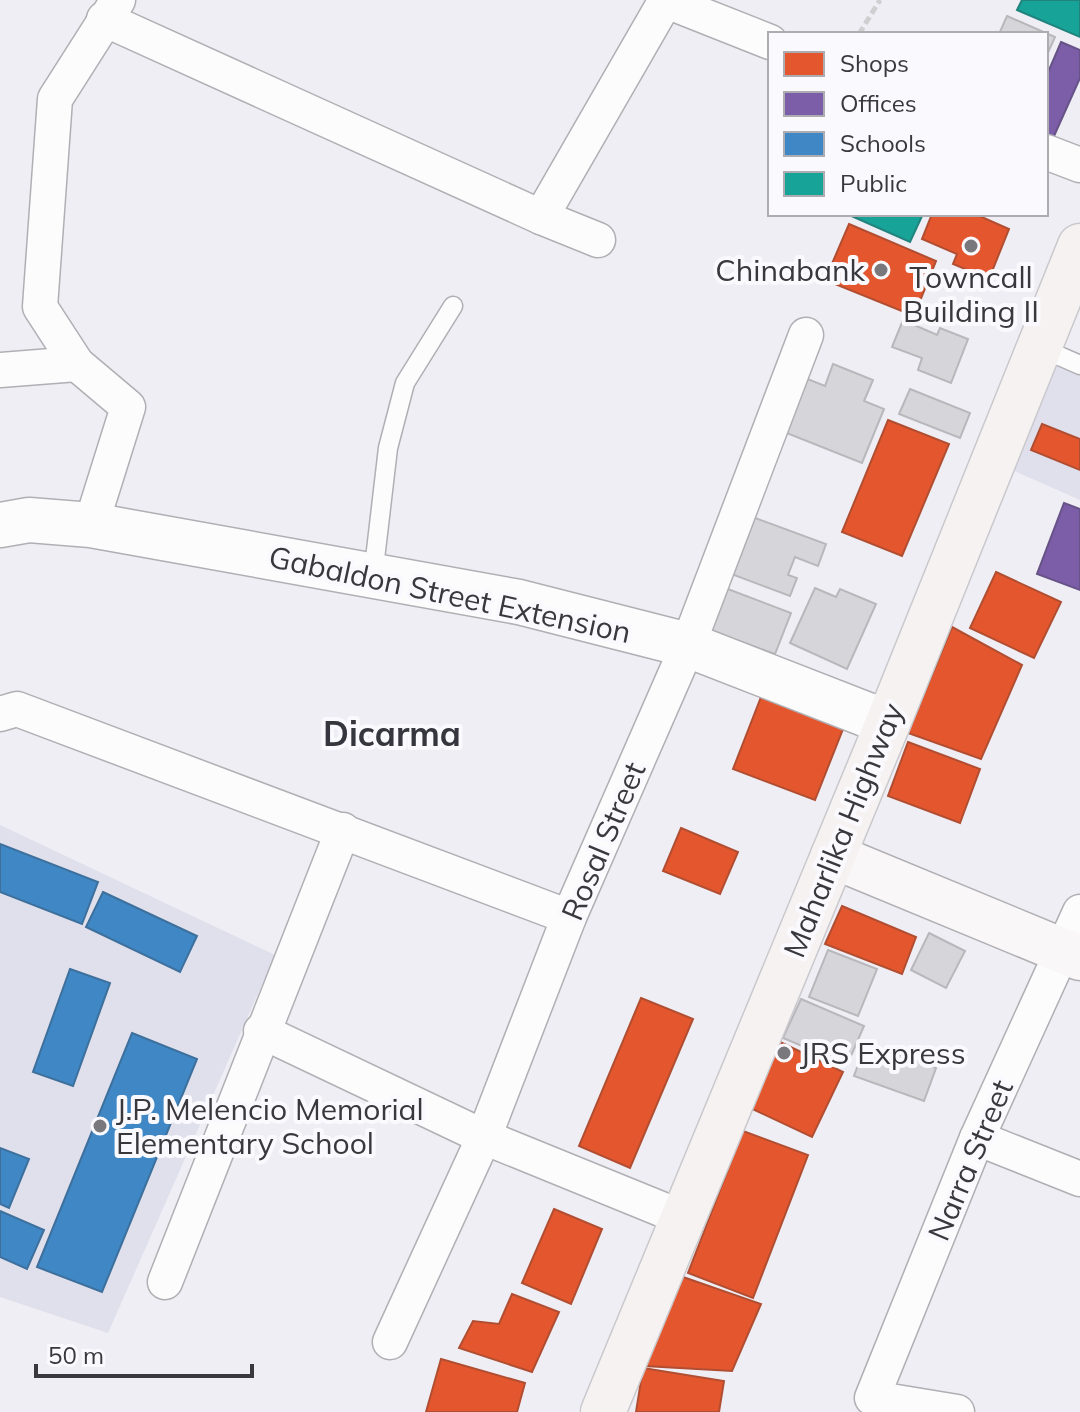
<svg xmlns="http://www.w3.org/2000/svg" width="1080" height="1412" viewBox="0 0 1080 1412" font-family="Mulish,sans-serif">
  <rect width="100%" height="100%" fill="#eeeef4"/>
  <!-- built -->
  <g fill="#e0dfec">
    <path d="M1056,362L1080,372V500L1010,469Z"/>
    <path d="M0,825L275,955L108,1333L0,1297Z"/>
  </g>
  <!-- shops -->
  <g fill="#e4572e" stroke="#b14e32" stroke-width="2">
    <path d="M932,214H975L1009,229L989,279L953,264L957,254L922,239Z"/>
    <path d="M849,224L936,261L914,316L825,280Z"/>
    <path d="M888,420L949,444L902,556L842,532Z"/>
    <path d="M1042,424L1080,439V470L1031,450Z"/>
    <path d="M996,572L1061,602L1034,658L970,628Z"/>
    <path d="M952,627L1022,665L981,759L908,733Z"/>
    <path d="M761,697L843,729L815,800L733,769Z"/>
    <path d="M908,742L980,769L960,823L888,796Z"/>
    <path d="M681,828L738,852L720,894L663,871Z"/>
    <path d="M842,906L916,937L902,974L825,944Z"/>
    <path d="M641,998L693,1019L630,1168L579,1146Z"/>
    <path d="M778,1041L843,1072L812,1137L746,1106Z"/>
    <path d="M743,1131L808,1155L753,1298L688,1273Z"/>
    <path d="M554,1209L602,1229L571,1304L522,1283Z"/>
    <path d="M683,1277L761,1304L732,1371L645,1366Z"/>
    <path d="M512,1294L559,1312L532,1372L459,1348L473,1321L499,1324Z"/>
    <path d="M441,1359L525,1383L517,1412H426Z"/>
    <path d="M643,1368L724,1381L719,1412H636Z"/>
  </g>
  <!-- offices -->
  <g fill="#7b5ea7" stroke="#675387" stroke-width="2">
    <path d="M1061,42L1080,50V78L1050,145L1046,144V77Z"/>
    <path d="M1064,503L1080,509V590L1037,574Z"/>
  </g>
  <!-- schools -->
  <g fill="#3f88c5" stroke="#3d709c" stroke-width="2">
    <path d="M0,844L98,882L82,924L0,892Z"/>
    <path d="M103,892L197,936L180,972L86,927Z"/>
    <path d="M70,969L110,983L73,1086L33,1072Z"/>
    <path d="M132,1033L197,1059L102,1292L37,1267Z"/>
    <path d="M0,1148L29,1159L9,1208L0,1204Z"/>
    <path d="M0,1211L44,1230L27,1269L0,1257Z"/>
  </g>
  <!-- public -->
  <g fill="#17a398" stroke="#21837d" stroke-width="2">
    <path d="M1022,0H1080V37L1017,10Z"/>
    <path d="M847,214H923L910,242Z"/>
  </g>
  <!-- building -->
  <g fill="#d6d6da" stroke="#b7b7bc" stroke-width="2">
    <path d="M1007,16L1055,37L1046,57V34H999Z"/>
    <path d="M903,320L937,335L940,328L968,339L951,383L918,370L922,358L892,347Z"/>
    <path d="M833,364L873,380L864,401L884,409L862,463L784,432L805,378L825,386Z"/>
    <path d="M910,389L970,413L960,438L899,414Z"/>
    <path d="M747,515L826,544L818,566L795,557L788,575L797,578L790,596L726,572Z"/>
    <path d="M720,586L791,613L775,654L704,628Z"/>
    <path d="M815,588L836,597L840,589L876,604L847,669L790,643Z"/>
    <path d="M929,933L965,951L946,988L911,970Z"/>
    <path d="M828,950L877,969L858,1016L809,997Z"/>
    <path d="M801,999L864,1026L847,1065L783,1038Z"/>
    <path d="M866,1043L936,1068L924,1101L854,1076Z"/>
  </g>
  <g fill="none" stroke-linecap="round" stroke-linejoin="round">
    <defs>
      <g id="service">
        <path d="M1039,347L1080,365"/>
        <path d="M373,576L388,448L405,383L453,306"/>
      </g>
      <g id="minor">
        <path d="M664,0L770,42"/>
        <path d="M104,19L541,217L598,240"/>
        <path d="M1046,152L1080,165"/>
        <path d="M541,217L666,0"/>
        <path d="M0,370L77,364"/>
        <path d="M91,525L128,407L77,364L40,307L55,99L118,0"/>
        <path d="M0,714L17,709L569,917"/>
        <path d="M261,1031L484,1137L683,1218"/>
        <path d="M977,1138L1080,1179"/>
        <path d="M165,1282L343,830"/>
        <path d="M390,1342L484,1137L569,917L688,645L806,335"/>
        <path d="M957,1412L872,1398L977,1138L1080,912"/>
      </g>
      <path id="tertiary" d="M0,525L29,520L91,525L519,602L688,645L888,723"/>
      <path id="secondary" d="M833,856L1080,958"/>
      <path id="primary" d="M603,1412L888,723L1080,246"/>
    </defs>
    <!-- service casing -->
    <use href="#service" stroke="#b0afb4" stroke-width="21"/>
    <!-- minor casing -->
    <use href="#minor" stroke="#b0afb4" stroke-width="37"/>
    <!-- tertiary casing -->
    <use href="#tertiary" stroke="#b0afb4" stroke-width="47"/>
    <!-- secondary casing -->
    <use href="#secondary" stroke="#b0afb4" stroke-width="47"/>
    <!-- primary casing -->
    <use href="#primary" stroke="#c9c9cd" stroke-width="47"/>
    <!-- path -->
    <path stroke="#cfcfd2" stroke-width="5" stroke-dasharray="8 4" stroke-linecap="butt" d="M859,34L880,0"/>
    <!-- service -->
    <use href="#service" stroke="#fcfcfd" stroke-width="18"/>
    <!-- minor -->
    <use href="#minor" stroke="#fcfcfd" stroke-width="34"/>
    <!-- tertiary -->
    <use href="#tertiary" stroke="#fcfcfd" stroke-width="44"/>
    <!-- secondary -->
    <use href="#secondary" stroke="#f9f7f7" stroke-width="44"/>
    <!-- primary -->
    <use href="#primary" stroke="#f6f2f1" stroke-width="44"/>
  </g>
  <!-- markers -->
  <g fill="#78787d" stroke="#faf9fe" stroke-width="3">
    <circle cx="971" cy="246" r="8"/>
    <circle cx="881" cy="270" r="8"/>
    <circle cx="784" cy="1053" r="8"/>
    <circle cx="100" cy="1126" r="8"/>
  </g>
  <g text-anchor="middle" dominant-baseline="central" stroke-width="8" stroke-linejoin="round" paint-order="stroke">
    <!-- poi labels -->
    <g font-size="30" fill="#39393d" stroke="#faf9fe" text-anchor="start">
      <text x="865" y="270" text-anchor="end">Chinabank</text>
      <text x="971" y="277" text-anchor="middle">Towncall<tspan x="971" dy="34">Building II</tspan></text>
      <text x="800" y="1053">JRS Express</text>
      <text x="116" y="1109">J.P. Melencio Memorial<tspan x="116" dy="34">Elementary School</tspan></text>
    </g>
    <!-- street labels -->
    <g font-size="30" fill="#39393d" stroke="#faf9fe">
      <text transform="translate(450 594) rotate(12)">Gabaldon Street Extension</text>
      <text transform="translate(843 830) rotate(-68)">Maharlika Highway</text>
      <text transform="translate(603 841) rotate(-67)">Rosal Street</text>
      <text transform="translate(970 1160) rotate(-67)">Narra Street</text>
    </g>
    <!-- quarter labels -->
    <g font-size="34" font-weight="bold" fill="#36363e" stroke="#faf9fe">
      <text x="392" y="733">Dicarma</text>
    </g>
  </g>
  <!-- legend -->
  <rect x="768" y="32" width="280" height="184" fill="#faf9fe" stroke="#adacb1" stroke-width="2"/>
  <rect x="784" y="52" width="40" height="24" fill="#e4572e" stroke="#adacb1" stroke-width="2"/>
  <text x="840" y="72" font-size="24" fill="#39393d">Shops</text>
  <rect x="784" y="92" width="40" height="24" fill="#7b5ea7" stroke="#adacb1" stroke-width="2"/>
  <text x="840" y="112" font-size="24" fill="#39393d">Offices</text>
  <rect x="784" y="132" width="40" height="24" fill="#3f88c5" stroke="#adacb1" stroke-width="2"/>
  <text x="840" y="152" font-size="24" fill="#39393d">Schools</text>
  <rect x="784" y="172" width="40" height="24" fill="#17a398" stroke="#adacb1" stroke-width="2"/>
  <text x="840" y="192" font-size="24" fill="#39393d">Public</text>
  <!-- scale -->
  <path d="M36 1364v12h216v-12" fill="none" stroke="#39393d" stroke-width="4"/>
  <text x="48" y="1364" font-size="24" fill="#39393d" stroke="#faf9fe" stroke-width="6" paint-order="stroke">50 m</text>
</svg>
